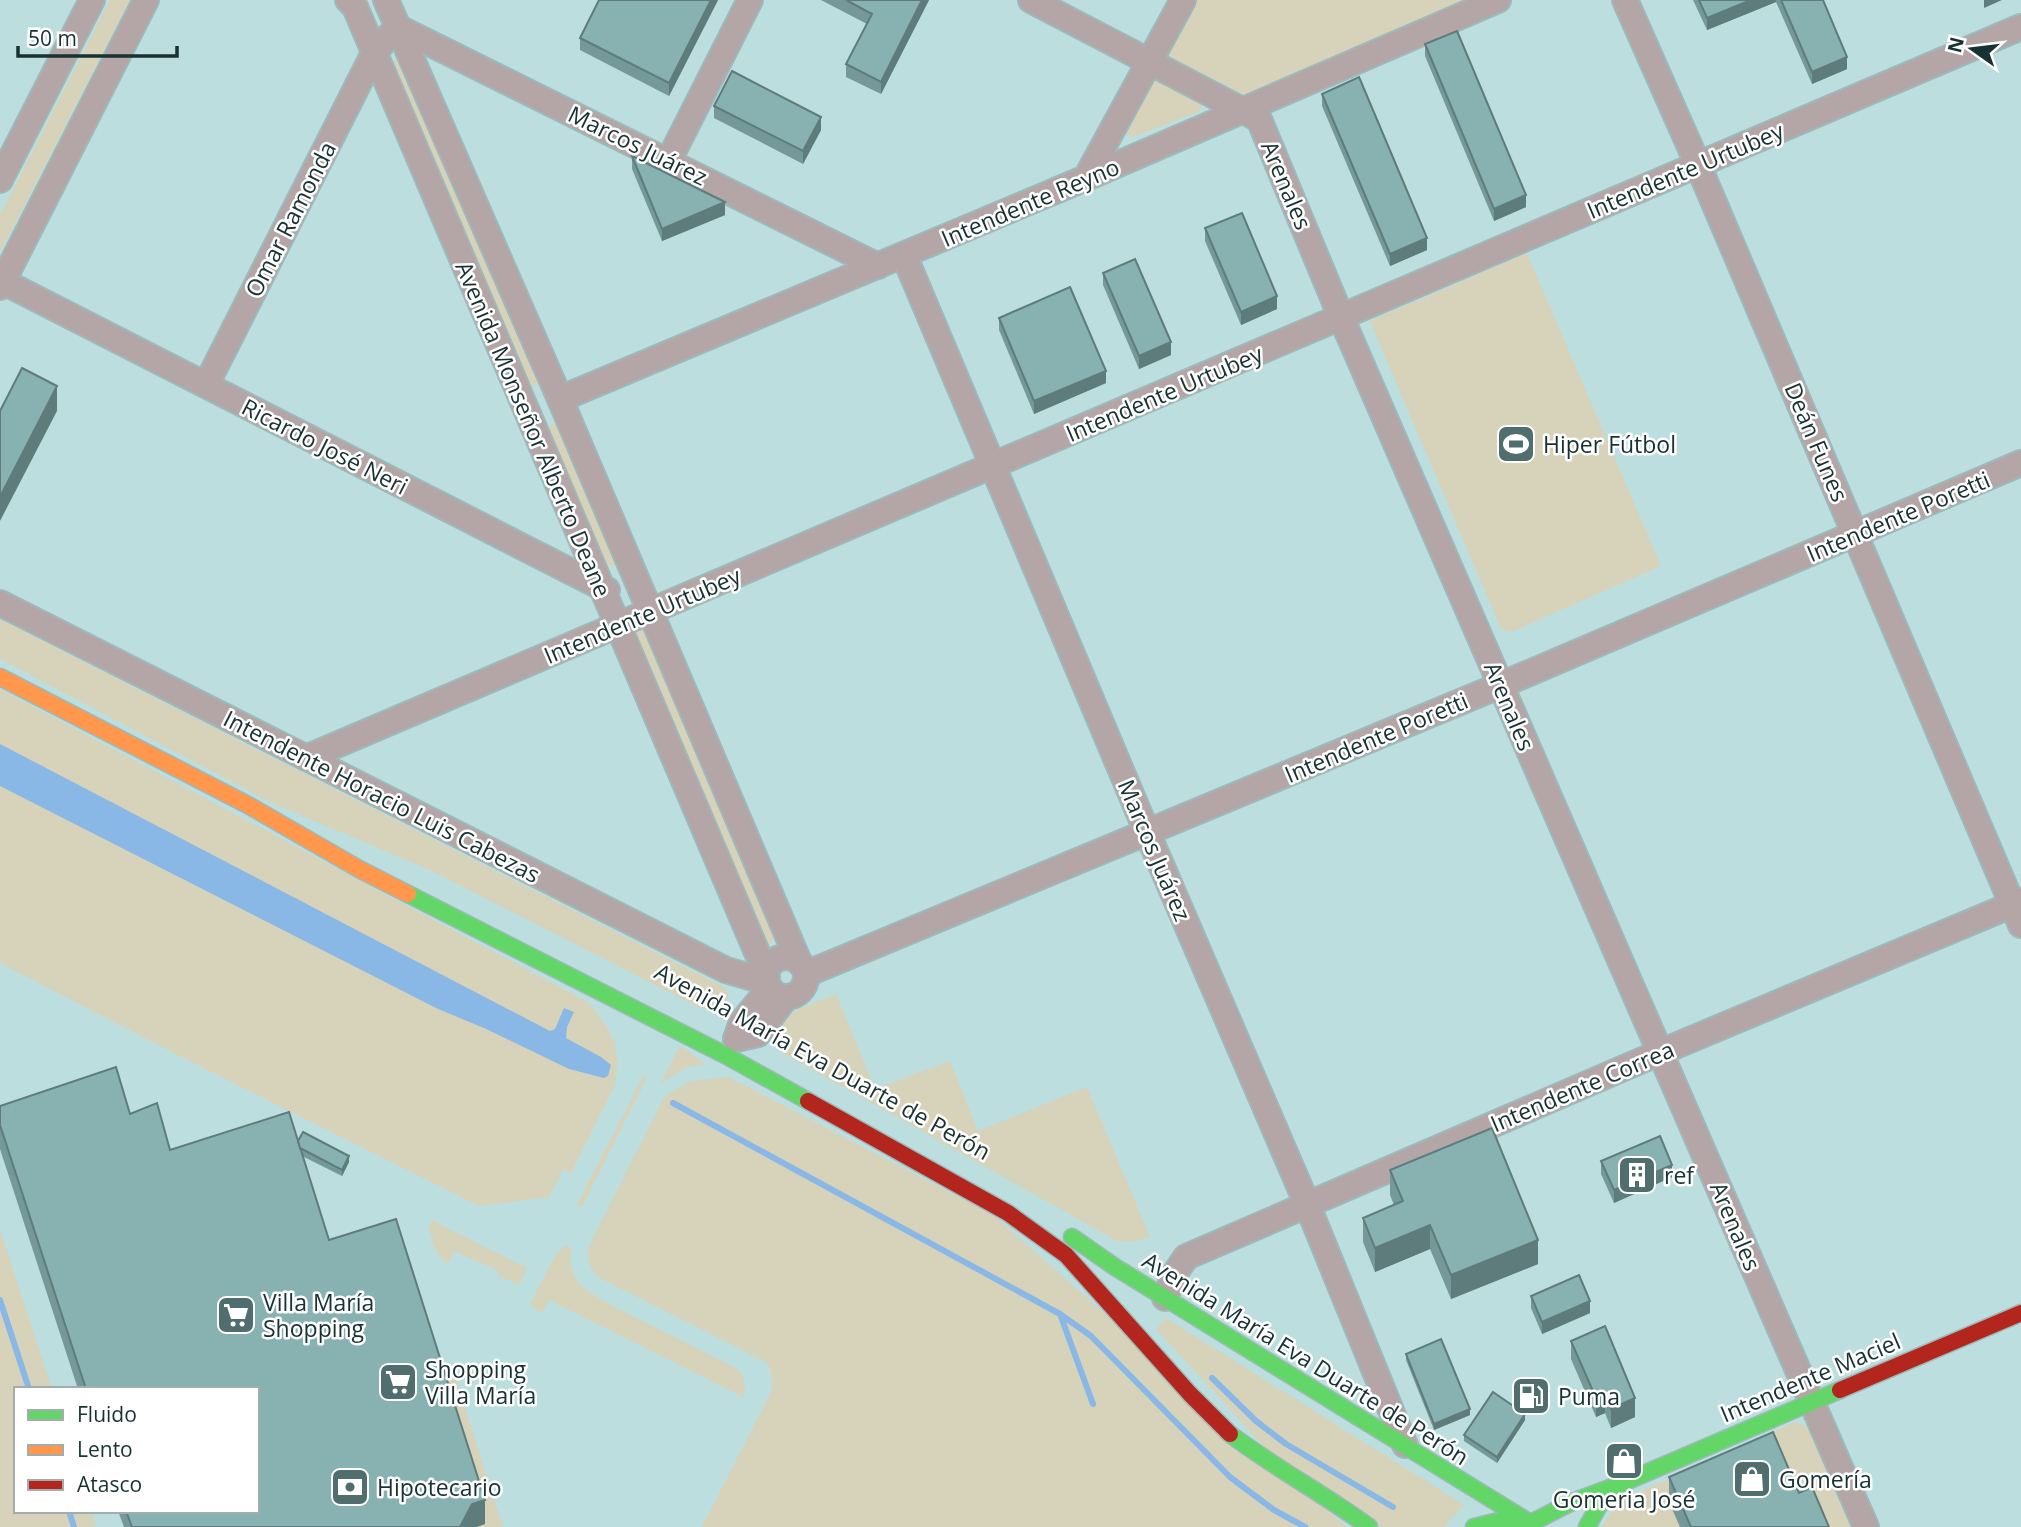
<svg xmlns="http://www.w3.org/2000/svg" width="2021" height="1527" viewBox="0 0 2021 1527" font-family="'Open Sans',sans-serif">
  <rect width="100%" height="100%" fill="#bcdede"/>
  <!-- green -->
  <g fill="#d6d3ba">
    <path d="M110,0H130L0,253V215Z"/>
    <path d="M1194,0H1466L1247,96L1175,60L1170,55V47Z"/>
    <path d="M396,58H399L539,381L535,387L528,386L392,64Z"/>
    <path d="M1156,78L1202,102V108L1198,112L1133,137L1128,136L1124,129L1153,79Z"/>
    <path d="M1527,253L1661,566L1511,632L1501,629L1370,321Z"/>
    <path d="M551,424L558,425L618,565L616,567L604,563L547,430Z"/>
    <path d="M0,619L722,986L728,994C725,1013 713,1013 698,1007L432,871L272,803L0,659Z"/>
    <path d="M642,627L644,629L775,936L771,944L765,942L634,634L636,628Z"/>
    <path d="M0,689L588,1002C612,1030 623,1050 614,1087L571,1173L563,1170L549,1197L479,1206L172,1052L0,963Z"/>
    <path d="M836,994L875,1089L950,1061L978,1131L1087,1087L1150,1237L1131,1242L1117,1241L781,1052C750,1022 816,1003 836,994Z"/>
    <path d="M680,1046L706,1064L687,1067L660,1084Z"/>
    <path d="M643,1076L646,1077V1080L583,1205L580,1208L578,1203Z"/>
    <path d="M729,1077L993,1215L1347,1527H702L770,1394C773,1382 773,1373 766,1362L600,1278C590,1268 587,1262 588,1248L664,1097L690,1081Z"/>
    <path d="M433,1221L527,1268L519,1285L499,1276L497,1270L454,1251L448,1264C435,1256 432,1239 428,1225Z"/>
    <path d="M0,1229L52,1389H16V1511H91L96,1527H0Z"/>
    <path d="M565,1245L571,1248C566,1276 582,1288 603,1301L736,1368C745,1376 747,1385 743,1397L549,1300L542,1313L532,1307L531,1302L553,1259Z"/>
    <path d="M1166,1318L1464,1505L1444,1527H1382L1267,1450L1156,1329Z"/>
    <path d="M452,1367L503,1527H476L484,1524L436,1373Z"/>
    <path d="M1795,1422L1804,1425L1810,1432L1851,1527H1602L1617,1502Z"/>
  </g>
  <!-- water -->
  <path fill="#89b7e6" d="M0,744L550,1031L555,1029L564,1008L574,1012L567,1027L566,1038L601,1057L611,1065L608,1076L604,1078L569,1069L484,1028L438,1009L0,786Z"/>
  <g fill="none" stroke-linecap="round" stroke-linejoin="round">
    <!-- stream -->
    <g stroke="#89b7e6" stroke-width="6">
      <path d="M673,1103L1060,1314L1091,1336L1230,1477L1274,1510L1305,1527"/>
      <path d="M0,1300L29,1389"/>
      <path d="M1060,1314L1093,1404"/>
      <path d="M1212,1378L1256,1421L1286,1444L1393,1507"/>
      <path d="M69,1511L74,1527"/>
    </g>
    <defs>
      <g id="street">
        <path d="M348,0L355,7L767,976"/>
        <path d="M386,0L560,399L799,962"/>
        <path d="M1031,0L1259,119L1341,317L1866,1527"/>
        <path d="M1625,0L1698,165L2021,925"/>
        <path d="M669,160L750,0"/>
        <path d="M1086,178L1183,0"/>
        <path d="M0,180L92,0"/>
        <path d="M904,255L1147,832L1307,1204L1405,1445"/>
        <path d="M0,280L607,590"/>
        <path d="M0,287L146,0"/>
        <path d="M206,385L374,53L397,27L878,266"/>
        <path d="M560,399L1086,178L1498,0"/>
        <path d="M0,603L726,970L767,982"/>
        <path d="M306,758L2021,27"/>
        <circle cx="786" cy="977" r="20"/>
        <path d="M806,974L1501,685L2021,463"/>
        <path d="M736,1039L758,1034L786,997"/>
        <path d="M736,1039L742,1022L770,988"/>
        <path d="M1165,1298L1174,1275L1186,1257L1661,1052L2021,901"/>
      </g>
      <g id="fast">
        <path d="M408,894L727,1056L808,1101"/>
        <path d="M1072,1237L1115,1267L1527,1521"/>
        <path d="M1230,1434C1275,1468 1324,1494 1369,1527"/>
        <path d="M1533,1522L1570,1503L1618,1485L1840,1390"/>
        <path d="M1474,1527L1503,1520L1533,1522"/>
        <path d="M1587,1527L1601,1502L1618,1485"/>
      </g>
      <path id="slow" d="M0,677L248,805L359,869L408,894"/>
      <g id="jam">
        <path d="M808,1101L1008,1213L1066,1255L1190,1394L1230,1434"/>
        <path d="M1840,1390L2021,1313"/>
      </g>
    </defs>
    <!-- street casing -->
    <use href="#street" stroke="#9eb9b9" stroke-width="28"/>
    <!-- fast casing -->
    <use href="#fast" stroke="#9eb9b9" stroke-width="19"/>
    <!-- slow casing -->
    <use href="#slow" stroke="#9eb9b9" stroke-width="19"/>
    <!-- jam casing -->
    <use href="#jam" stroke="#9eb9b9" stroke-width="19"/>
    <!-- street -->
    <use href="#street" stroke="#b4a5a7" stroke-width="24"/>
    <!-- fast -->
    <use href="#fast" stroke="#63d668" stroke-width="16"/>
    <!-- slow -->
    <use href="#slow" stroke="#ff974d" stroke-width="16"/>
    <!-- jam -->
    <use href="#jam" stroke="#b3261e" stroke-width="16"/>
  </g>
  <!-- wall -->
  <g fill="#759898">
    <path d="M718,0L669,96L580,50V38Z"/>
    <path d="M821,0H929L881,94L846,77V64L867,24Z"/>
    <path d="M1693,0H1823L1847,69L1812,84L1776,2L1707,30Z"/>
    <path d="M1425,44L1526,207L1494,221L1425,56Z"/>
    <path d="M1322,94L1427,250L1390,266L1322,106Z"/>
    <path d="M714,106L821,130L803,164L714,118Z"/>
    <path d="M632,156L725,215L662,241L632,169Z"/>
    <path d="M1205,228L1277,309L1241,325L1205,241Z"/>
    <path d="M1103,273L1171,355L1139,369L1103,285Z"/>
    <path d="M999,318L1106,383L1034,414L999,330Z"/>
    <path d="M0,1106L170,1150L298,1141L349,1162L342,1176L302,1156L329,1240L485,1524L476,1527H124L118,1511H257V1389H78L0,1149Z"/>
    <path d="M1601,1161L1672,1177L1614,1203L1601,1174Z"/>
    <path d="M1390,1170L1538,1264L1451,1299L1430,1249L1375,1272L1363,1242V1218L1394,1205L1390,1195Z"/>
    <path d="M1531,1296L1590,1313L1542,1334L1531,1308Z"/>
    <path d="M1571,1341L1635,1417L1611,1428L1605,1413L1596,1417L1571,1359Z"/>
    <path d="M1406,1354L1470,1415L1434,1430L1406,1360Z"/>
    <path d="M1525,1420L1497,1463L1464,1441V1435Z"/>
    <path d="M1669,1477L1799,1493L1829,1527H1680L1669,1502Z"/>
  </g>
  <!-- shaded-wall -->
  <g fill="#5f7c7c">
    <path d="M711,0H718L669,96V83Z"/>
    <path d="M922,0H929L881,94V82Z"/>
    <path d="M1751,0H1776V2L1707,30V18Z"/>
    <path d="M1984,0H2002L1984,8Z"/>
    <path d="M1847,57V69L1812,84V72Z"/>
    <path d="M821,117V130L803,164V151Z"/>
    <path d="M1526,195V207L1494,221V209Z"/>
    <path d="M725,202V215L662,241V229Z"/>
    <path d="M1427,238V250L1390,266V254Z"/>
    <path d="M1277,296V309L1241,325V312Z"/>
    <path d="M1171,342V355L1139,369V356Z"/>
    <path d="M1106,371V383L1034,414V401Z"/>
    <path d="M57,386V411L0,521V497Z"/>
    <path d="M349,1156V1162L342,1176V1170Z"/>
    <path d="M1672,1165V1177L1614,1203V1190Z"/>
    <path d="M1430,1225V1249L1375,1272V1248Z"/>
    <path d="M1538,1240V1264L1451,1299V1275Z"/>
    <path d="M1590,1301V1313L1542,1334V1322Z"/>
    <path d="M1605,1395V1413L1596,1417V1398Z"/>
    <path d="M1635,1398V1417L1611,1428V1409Z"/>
    <path d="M1470,1409V1415L1434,1430V1424Z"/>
    <path d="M1525,1414V1420L1497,1463V1457Z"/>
    <path d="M485,1500V1524L476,1527H460L472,1504Z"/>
  </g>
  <!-- building -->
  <g fill="#88b1b1" stroke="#5f7c7c" stroke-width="2">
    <path d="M599,0H711L669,83L580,38Z"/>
    <path d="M846,0H922L881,82L846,64L872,14Z"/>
    <path d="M1699,0H1751L1707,18Z"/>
    <path d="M1781,0H1823L1847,57L1812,72Z"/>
    <path d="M1457,31L1526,195L1494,209L1425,44Z"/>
    <path d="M732,71L821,117L803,151L714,106Z"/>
    <path d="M1359,77L1427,238L1390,254L1322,94Z"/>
    <path d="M632,156L725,202L662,229Z"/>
    <path d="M1242,213L1277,296L1241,312L1205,228Z"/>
    <path d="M1135,259L1171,342L1139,356L1103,273Z"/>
    <path d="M1070,287L1106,371L1034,401L999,318Z"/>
    <path d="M22,368L57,386L0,497V411Z"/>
    <path d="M116,1067L130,1114L157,1103L170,1150L289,1112L329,1240L396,1219L485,1500L472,1504L460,1527H132L126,1511H257V1389H86L0,1125V1106Z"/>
    <path d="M1492,1128L1538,1240L1451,1275L1430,1225L1375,1248L1363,1218L1403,1201L1390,1170Z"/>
    <path d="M303,1132L349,1156L342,1170L300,1148L298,1141Z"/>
    <path d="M1660,1136L1672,1165L1614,1190L1601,1161Z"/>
    <path d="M1579,1275L1590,1301L1542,1322L1531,1296Z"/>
    <path d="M1605,1326L1635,1398L1611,1409L1605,1395L1596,1398L1571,1341Z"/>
    <path d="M1441,1339L1470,1409L1434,1424L1406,1354Z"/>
    <path d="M1493,1392L1525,1414L1497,1457L1464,1435Z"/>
    <path d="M1773,1432L1799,1493L1812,1487L1829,1527H1691L1669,1477Z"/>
  </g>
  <!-- icons -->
  <defs>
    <symbol id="stadium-square" viewBox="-11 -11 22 22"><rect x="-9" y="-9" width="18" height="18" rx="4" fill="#516e6e" stroke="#fff"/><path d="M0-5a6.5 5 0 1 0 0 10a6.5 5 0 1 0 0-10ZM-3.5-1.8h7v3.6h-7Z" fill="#fff"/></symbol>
    <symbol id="building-square" viewBox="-11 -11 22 22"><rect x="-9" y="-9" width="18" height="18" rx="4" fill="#516e6e" stroke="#fff"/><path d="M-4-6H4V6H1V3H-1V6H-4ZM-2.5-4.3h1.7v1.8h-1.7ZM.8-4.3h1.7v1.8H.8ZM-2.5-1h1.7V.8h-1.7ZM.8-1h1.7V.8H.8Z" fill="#fff"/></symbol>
    <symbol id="supermarket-square" viewBox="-11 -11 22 22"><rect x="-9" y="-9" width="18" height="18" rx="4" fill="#516e6e" stroke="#fff"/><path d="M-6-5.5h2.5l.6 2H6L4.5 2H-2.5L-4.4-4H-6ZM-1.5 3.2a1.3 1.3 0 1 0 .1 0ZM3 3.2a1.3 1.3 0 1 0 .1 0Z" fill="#fff"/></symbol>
    <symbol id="fuel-square" viewBox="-11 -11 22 22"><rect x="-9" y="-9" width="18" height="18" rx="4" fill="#516e6e" stroke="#fff"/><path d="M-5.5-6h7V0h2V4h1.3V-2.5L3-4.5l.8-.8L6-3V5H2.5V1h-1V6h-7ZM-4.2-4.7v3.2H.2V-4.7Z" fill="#fff"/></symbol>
    <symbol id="shop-square" viewBox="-11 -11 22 22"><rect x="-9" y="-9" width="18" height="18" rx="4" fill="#516e6e" stroke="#fff"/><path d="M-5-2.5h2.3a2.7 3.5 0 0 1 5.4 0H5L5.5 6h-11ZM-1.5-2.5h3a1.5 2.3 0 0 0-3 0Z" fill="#fff"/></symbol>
    <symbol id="bank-square" viewBox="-11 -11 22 22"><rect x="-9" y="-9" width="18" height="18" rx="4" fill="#516e6e" stroke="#fff"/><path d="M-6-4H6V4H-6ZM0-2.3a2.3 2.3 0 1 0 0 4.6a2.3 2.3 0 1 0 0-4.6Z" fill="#fff"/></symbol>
  </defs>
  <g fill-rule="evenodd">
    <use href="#stadium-square" x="1494" y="422" width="44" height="44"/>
    <use href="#building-square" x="1615" y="1153" width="44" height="44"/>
    <use href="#supermarket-square" x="214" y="1293" width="44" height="44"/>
    <use href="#supermarket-square" x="376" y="1360" width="44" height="44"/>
    <use href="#fuel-square" x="1509" y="1374" width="44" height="44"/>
    <use href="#shop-square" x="1602" y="1439" width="44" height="44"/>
    <use href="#shop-square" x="1730" y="1457" width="44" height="44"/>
    <use href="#bank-square" x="328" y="1465" width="44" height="44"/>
  </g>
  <g text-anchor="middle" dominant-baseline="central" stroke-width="5" stroke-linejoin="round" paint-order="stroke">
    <!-- street labels -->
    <g font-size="23" fill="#183232" stroke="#fff">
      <text transform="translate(638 145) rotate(26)">Marcos Juárez</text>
      <text transform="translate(1685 170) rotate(-23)">Intendente Urtubey</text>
      <text transform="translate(1287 185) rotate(67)">Arenales</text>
      <text transform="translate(1030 202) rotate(-23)">Intendente Reyno</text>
      <text transform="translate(290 219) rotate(-63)">Omar Ramonda</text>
      <text transform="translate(1164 393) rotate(-23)">Intendente Urtubey</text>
      <text transform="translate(534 429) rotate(67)">Avenida Monseñor Alberto Deane</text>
      <text transform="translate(1817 442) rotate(67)">Deán Funes</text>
      <text transform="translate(325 446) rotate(27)">Ricardo José Neri</text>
      <text transform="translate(1898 516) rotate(-23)">Intendente Poretti</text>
      <text transform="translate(642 615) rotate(-23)">Intendente Urtubey</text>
      <text transform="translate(1510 706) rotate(67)">Arenales</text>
      <text transform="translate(1376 737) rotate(-23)">Intendente Poretti</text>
      <text transform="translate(382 796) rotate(27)">Intendente Horacio Luis Cabezas</text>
      <text transform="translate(1155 850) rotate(67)">Marcos Juárez</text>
      <text transform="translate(823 1061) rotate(29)">Avenida María Eva Duarte de Perón</text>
      <text transform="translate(1582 1086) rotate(-23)">Intendente Correa</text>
      <text transform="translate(1736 1226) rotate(67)">Arenales</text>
      <text transform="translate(1306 1358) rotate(32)">Avenida María Eva Duarte de Perón</text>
      <text transform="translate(1810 1377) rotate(-23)">Intendente Maciel</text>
    </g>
    <!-- poi labels -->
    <g font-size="23" fill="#183232" stroke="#fff" text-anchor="start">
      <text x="1543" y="444">Hiper Fútbol</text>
      <text x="1664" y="1175">ref</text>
      <text x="263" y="1302">Villa María<tspan x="263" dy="26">Shopping</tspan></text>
      <text x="425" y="1369">Shopping<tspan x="425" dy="26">Villa María</tspan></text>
      <text x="1558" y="1396">Puma</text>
      <text x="1779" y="1479">Gomería</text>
      <text x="377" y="1487">Hipotecario</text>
      <text x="1624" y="1499" text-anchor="middle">Gomeria José</text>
    </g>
  </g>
  <!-- legend -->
  <rect x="14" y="1387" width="245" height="126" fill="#ffffff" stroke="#a3adad" stroke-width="2"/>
  <rect x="28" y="1410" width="35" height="10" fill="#63d668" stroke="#a3adad" stroke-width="2"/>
  <text x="77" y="1422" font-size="21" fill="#183232">Fluido</text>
  <rect x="28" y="1445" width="35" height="10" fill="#ff974d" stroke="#a3adad" stroke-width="2"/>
  <text x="77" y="1457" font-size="21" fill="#183232">Lento</text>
  <rect x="28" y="1480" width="35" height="10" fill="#b3261e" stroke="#a3adad" stroke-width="2"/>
  <text x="77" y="1492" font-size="21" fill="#183232">Atasco</text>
  <!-- north arrow -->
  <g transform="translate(1972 49) rotate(284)" stroke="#ffffff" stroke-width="5" paint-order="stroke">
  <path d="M0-5L12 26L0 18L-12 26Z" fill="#183232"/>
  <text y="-10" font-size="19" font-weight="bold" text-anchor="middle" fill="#183232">N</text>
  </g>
  <!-- scale -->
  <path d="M18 46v10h159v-10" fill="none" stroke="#183232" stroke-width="3.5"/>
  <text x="28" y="46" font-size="21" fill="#183232" stroke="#ffffff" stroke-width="5" paint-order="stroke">50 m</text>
</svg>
